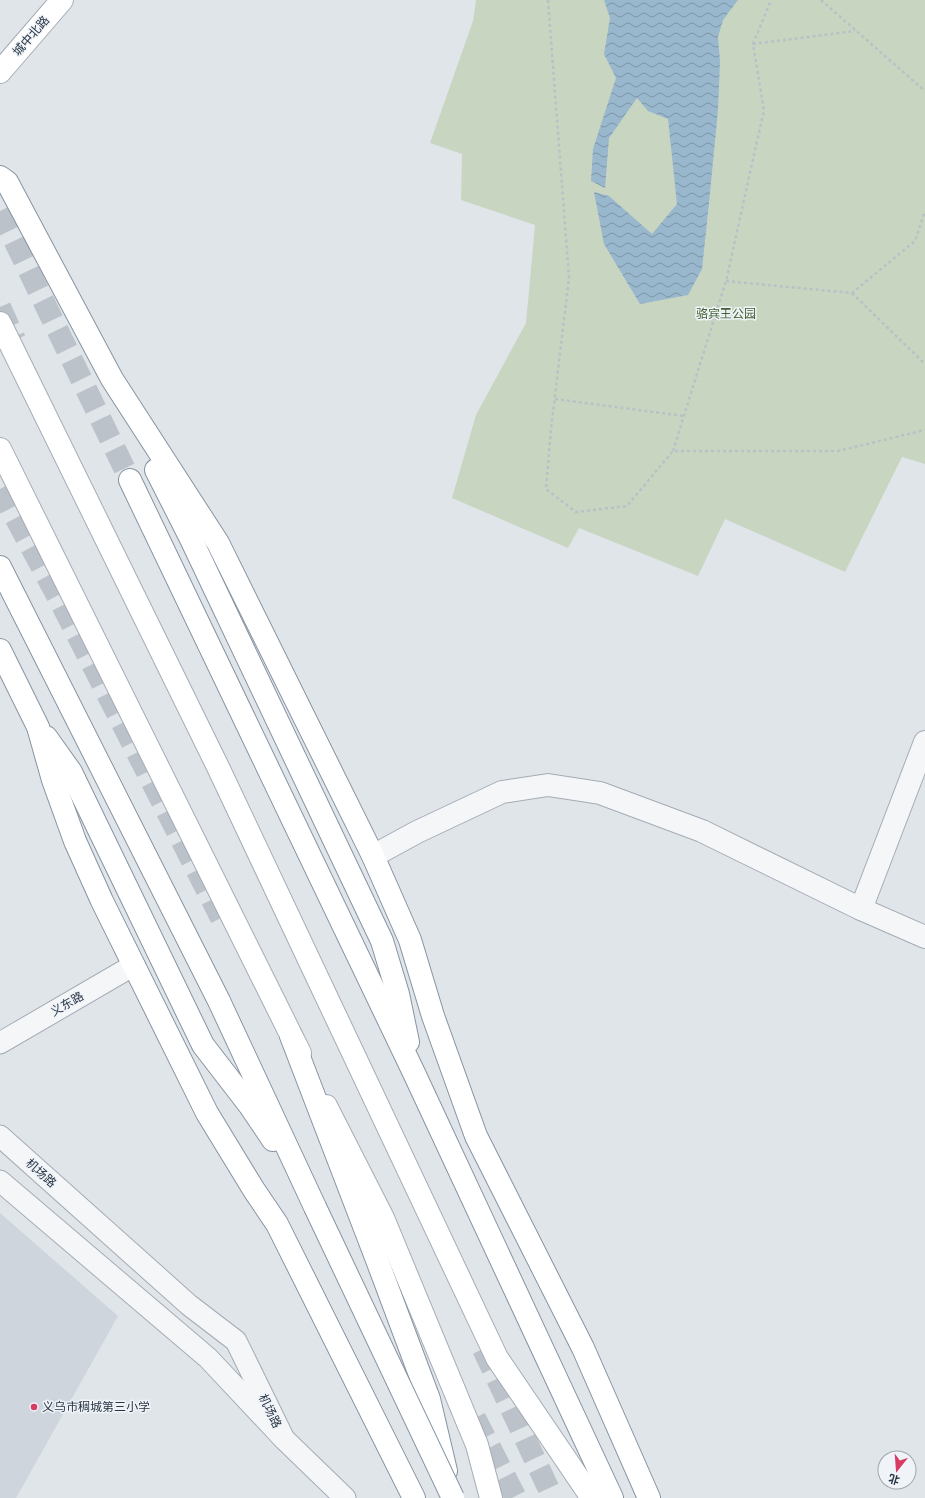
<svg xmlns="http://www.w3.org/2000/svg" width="925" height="1498" viewBox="0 0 925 1498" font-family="'DejaVu Sans','Noto Sans SC',sans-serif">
  <defs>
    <pattern id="water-waves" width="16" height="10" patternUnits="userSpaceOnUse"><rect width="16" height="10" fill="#99b7cd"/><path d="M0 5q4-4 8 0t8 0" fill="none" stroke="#7d96a8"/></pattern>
  </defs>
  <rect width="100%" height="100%" fill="#e0e5ea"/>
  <!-- built -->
  <path fill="#ced5dd" d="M0,1213L118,1316L16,1498H0Z"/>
  <!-- green -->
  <path fill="#c8d5c1" d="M476,0H925V464L902,457L845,572L725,519L698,576L579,528L568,548L452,498L476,415L526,323L535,225L461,200L462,154L430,143L473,21Z"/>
  <!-- water -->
  <path fill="url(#water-waves)" d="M604,0H738L723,20L718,37L720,61L718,110L709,203L702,269L688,295L640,304L604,244L594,192L609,196L652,234L677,204L668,119L648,111L637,98L609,138L605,188L591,181L593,149L616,78L604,54L610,18Z"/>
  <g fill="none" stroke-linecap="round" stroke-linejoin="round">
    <!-- trunk-tunnel -->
    <g stroke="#bbc2c9" stroke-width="22" stroke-dasharray="22 11" stroke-linecap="butt">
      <path d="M0,211L130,480"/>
      <path d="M0,307L15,340"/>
      <path d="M0,489L61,603L221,918"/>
      <path d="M483,1349L553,1498"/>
      <path d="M475,1418L516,1498"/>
    </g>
    <defs>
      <g id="minor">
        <path d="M0,1043L134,965"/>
        <path d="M0,1136L189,1305L236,1341L284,1439L208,1358L0,1181"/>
        <path d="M284,1439L345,1498"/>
      </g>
      <g id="tertiary">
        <path d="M373,856L417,832L502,792L548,785L600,793L702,831L861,909L925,937"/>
        <path d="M861,909L925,742"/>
      </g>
      <g id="secondary">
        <path d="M0,72L62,0"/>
        <path d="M0,323L217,765L497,1358L592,1498"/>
        <path d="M0,449L300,1053"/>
        <path d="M326,1106L383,1218L477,1445L491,1498"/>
      </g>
      <g id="trunk">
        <path d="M0,177L7,182L112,379L218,543L373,856L410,940L433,1016L476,1136L583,1348L649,1498"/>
        <path d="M156,470L191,539L382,941L398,994L408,1042"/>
        <path d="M130,480L414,1073L612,1498"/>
        <path d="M0,567L219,1001L315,1207"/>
        <path d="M0,650L38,727L53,780L75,841L102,901L207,1113L254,1190L277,1224L414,1498"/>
        <path d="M46,737L71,772L203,1045L250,1106L273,1140"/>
        <path d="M291,1036L377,1260L429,1399L446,1471"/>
      </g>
    </defs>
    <!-- minor casing -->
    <use href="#minor" stroke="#a5acb5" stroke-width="23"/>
    <!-- tertiary casing -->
    <use href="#tertiary" stroke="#a5acb5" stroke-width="24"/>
    <!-- secondary casing -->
    <use href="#secondary" stroke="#a5acb5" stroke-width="24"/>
    <!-- trunk casing -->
    <use href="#trunk" stroke="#8694a2" stroke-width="24"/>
    <!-- path -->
    <g stroke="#bbc0c6" stroke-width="2.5" stroke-dasharray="3 3" stroke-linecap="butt">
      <path d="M548,0L569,278L551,429L546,489L576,512L627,506L673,451H838L925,430"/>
      <path d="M821,0L925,91"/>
      <path d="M753,44L855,31"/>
      <path d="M726,281L852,293L915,241L925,211"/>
      <path d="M852,293L925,364"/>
      <path d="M555,399L684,416"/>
      <path d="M673,451L726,281L764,110L753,44L771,0"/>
    </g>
    <!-- minor -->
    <use href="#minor" stroke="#f4f6f8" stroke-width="21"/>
    <!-- tertiary -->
    <use href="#tertiary" stroke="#f4f6f8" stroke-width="22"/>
    <!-- secondary -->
    <use href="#secondary" stroke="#fff" stroke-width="22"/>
    <!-- trunk -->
    <use href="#trunk" stroke="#fff" stroke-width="22"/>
    <defs>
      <path id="trunk-bridge" d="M315,1207L453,1498"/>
    </defs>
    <!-- trunk-bridge casing -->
    <use href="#trunk-bridge" stroke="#8694a2" stroke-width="24" stroke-linecap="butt"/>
    <!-- trunk-bridge -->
    <use href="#trunk-bridge" stroke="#fff" stroke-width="22"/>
  </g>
  <!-- markers -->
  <circle fill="#d93c62" stroke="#f0f4f8" stroke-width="1.5" cx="34" cy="1407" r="4"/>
  <g text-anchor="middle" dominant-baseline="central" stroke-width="3" stroke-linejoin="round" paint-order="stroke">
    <!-- street labels -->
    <g font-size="12" fill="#273444" stroke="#f0f4f8">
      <text transform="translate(31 36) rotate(-49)">城中北路</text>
      <text transform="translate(67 1004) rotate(-30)">义东路</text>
      <text transform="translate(41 1173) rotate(42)">机场路</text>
      <text transform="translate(270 1411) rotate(64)">机场路</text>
    </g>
    <!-- park labels -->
    <g font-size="12" fill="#406033" stroke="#f0f4f8">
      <text x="726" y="314">骆宾王公园</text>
    </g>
    <!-- poi labels -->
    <g font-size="12" fill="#273444" stroke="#f0f4f8" text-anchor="start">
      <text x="42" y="1407">义乌市稠城第三小学</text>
    </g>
  </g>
  <!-- north arrow -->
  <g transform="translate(897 1470) rotate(197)"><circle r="19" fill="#f0f4f8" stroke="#a0a7b0"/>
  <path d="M0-3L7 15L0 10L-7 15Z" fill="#d93c62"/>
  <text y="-6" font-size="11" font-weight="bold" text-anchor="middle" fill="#273444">北</text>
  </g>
</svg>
